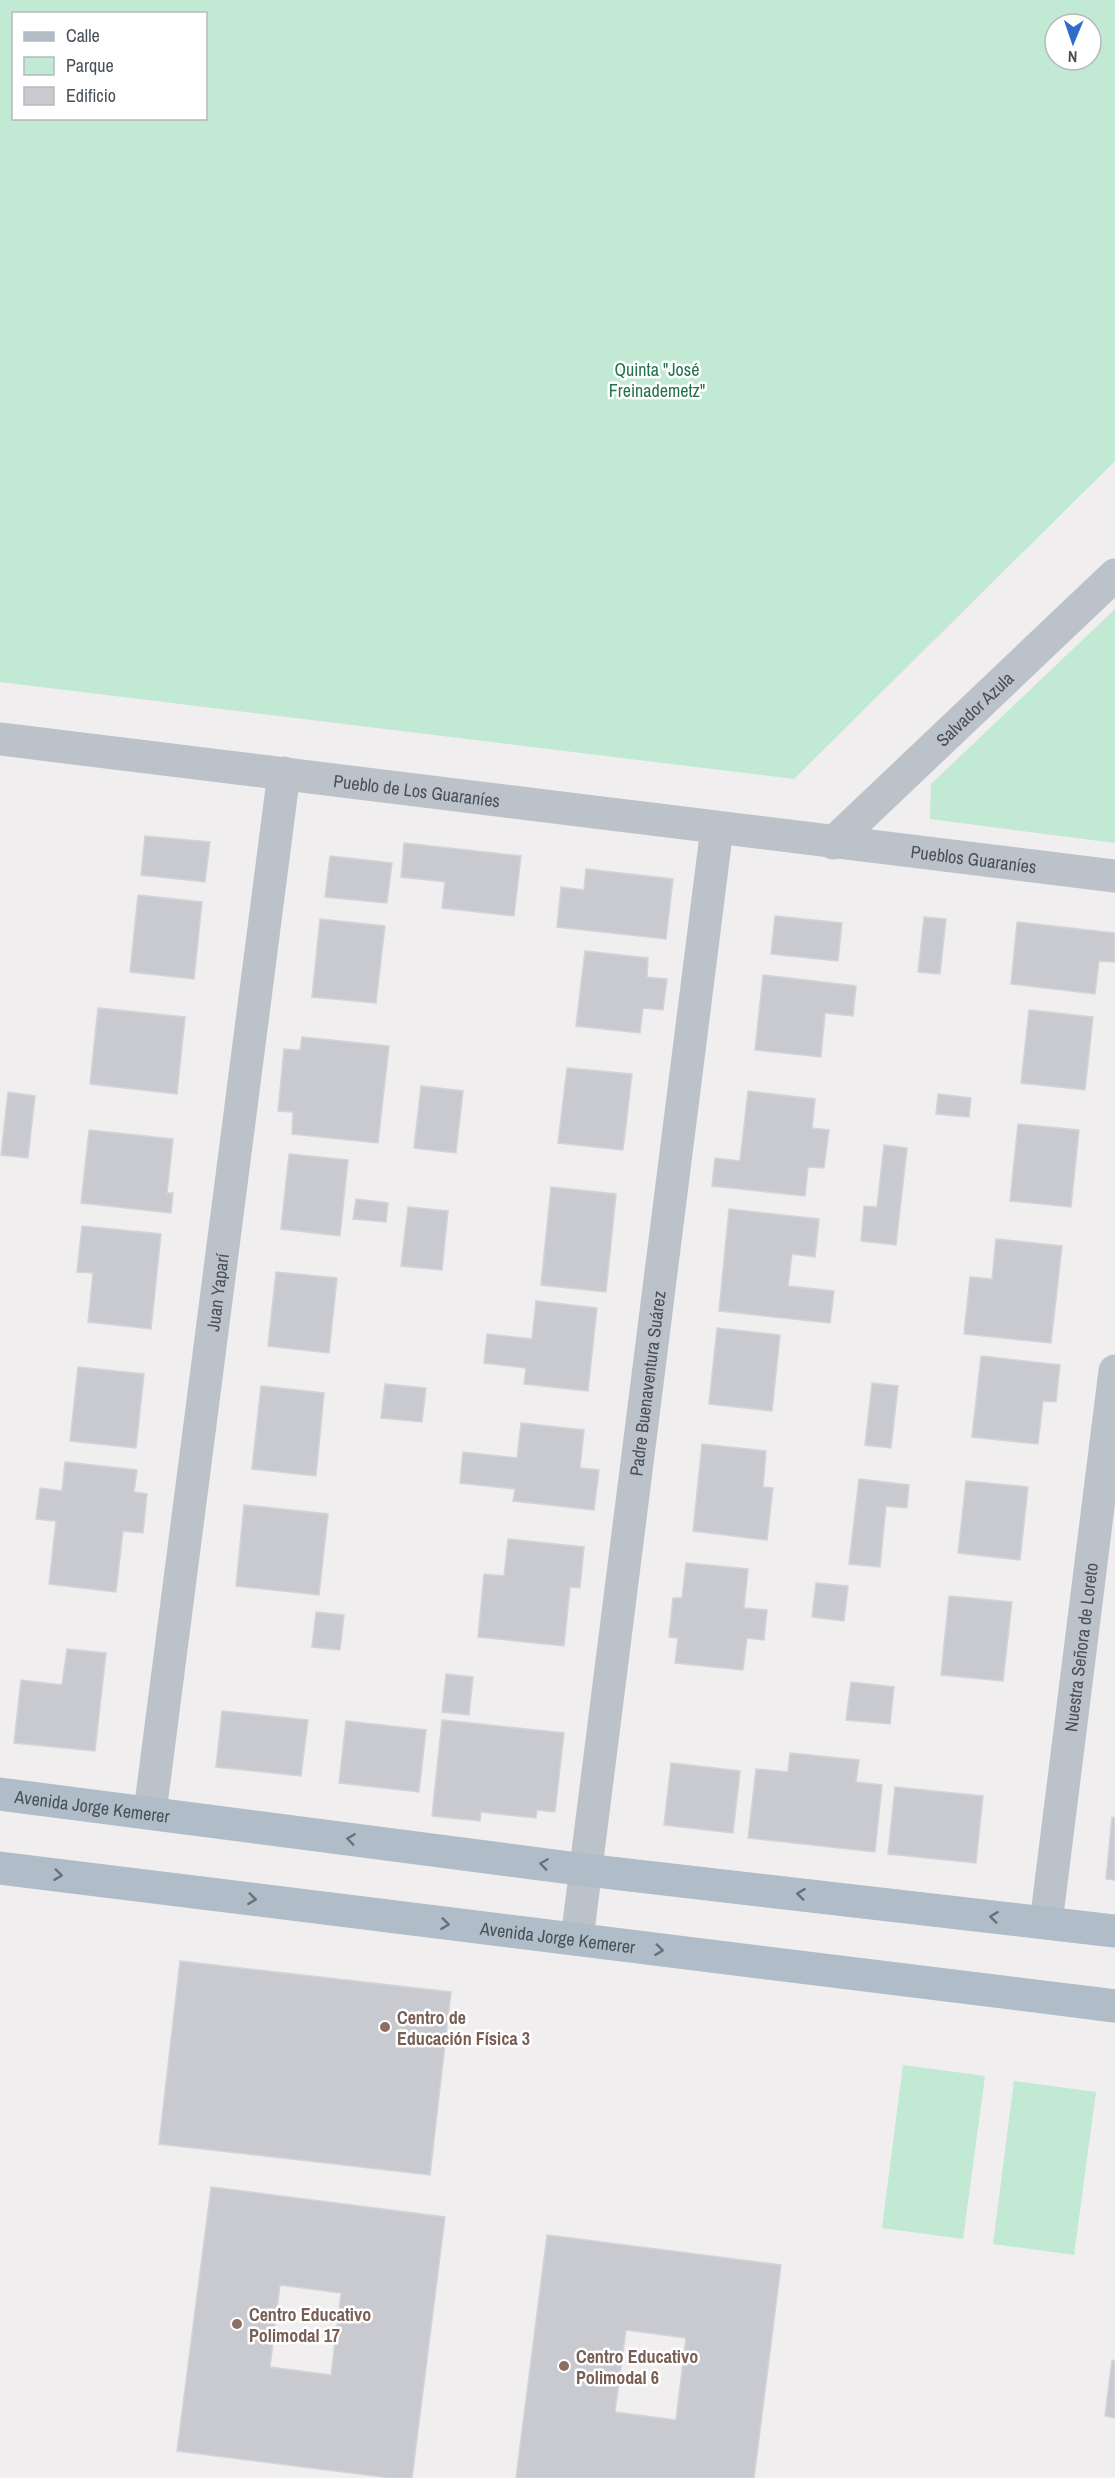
<svg xmlns="http://www.w3.org/2000/svg" width="1115" height="2478" viewBox="0 0 1115 2478" font-family="'Archivo Narrow',sans-serif">
  <rect width="100%" height="100%" fill="#f0eeee"/>
  <!-- green -->
  <g fill="#c2e9d3" fill-rule="evenodd">
    <path d="M0,0H1115V461L794,779L0,682ZM14,14H206V118H14ZM1055,24H1091V60H1055Z"/>
    <path d="M1115,609V843L930,819L931,784Z"/>
    <path d="M903,2065L985,2076L963,2239L882,2228Z"/>
    <path d="M1014,2081L1096,2092L1074,2255L993,2244Z"/>
  </g>
  <!-- building -->
  <g fill="#c9cad0" stroke="#d3d4d9" stroke-width="1.5" fill-rule="evenodd">
    <path d="M145,836L210,842L205,882L141,875Z"/>
    <path d="M404,843L521,856L514,916L442,908L445,882L401,877Z"/>
    <path d="M330,856L392,863L387,903L325,897Z"/>
    <path d="M586,869L673,879L666,939L557,927L561,887L584,890Z"/>
    <path d="M138,895L202,902L194,979L130,972Z"/>
    <path d="M775,916L842,923L838,961L771,954Z"/>
    <path d="M924,917L946,919L940,974L918,972Z"/>
    <path d="M320,919L385,926L376,1003L312,997Z"/>
    <path d="M1017,922L1115,933V962L1099,961L1095,994L1011,984Z"/>
    <path d="M585,951L648,958L647,977L667,979L663,1010L643,1008L640,1033L576,1026Z"/>
    <path d="M763,975L856,986L853,1016L825,1013L821,1057L755,1050Z"/>
    <path d="M98,1008L185,1017L177,1094L90,1084Z"/>
    <path d="M1029,1010L1093,1017L1085,1090L1021,1083Z"/>
    <path d="M302,1037L389,1046L378,1143L292,1134L293,1112L278,1111L284,1049L300,1050Z"/>
    <path d="M567,1068L632,1074L623,1150L558,1143Z"/>
    <path d="M421,1086L463,1091L456,1153L414,1148Z"/>
    <path d="M748,1091L815,1099L812,1128L829,1130L824,1168L808,1167L805,1196L712,1186L715,1158L740,1161Z"/>
    <path d="M8,1092L35,1096L28,1158L1,1155Z"/>
    <path d="M938,1094L971,1098L969,1117L936,1114Z"/>
    <path d="M1018,1124L1079,1130L1071,1207L1010,1201Z"/>
    <path d="M89,1130L173,1139L167,1193H173L171,1213L81,1203Z"/>
    <path d="M884,1145L907,1148L896,1245L861,1241L864,1206L877,1207Z"/>
    <path d="M289,1154L348,1160L340,1236L281,1229Z"/>
    <path d="M551,1187L616,1194L606,1292L541,1285Z"/>
    <path d="M356,1199L388,1203L386,1222L353,1219Z"/>
    <path d="M408,1207L448,1211L442,1270L401,1266Z"/>
    <path d="M729,1209L819,1219L815,1257L792,1254L788,1286L834,1291L830,1323L719,1311Z"/>
    <path d="M82,1226L161,1234L151,1329L88,1322L93,1273L77,1272Z"/>
    <path d="M996,1239L1062,1246L1051,1343L964,1334L970,1277L992,1279Z"/>
    <path d="M276,1272L337,1278L329,1353L268,1346Z"/>
    <path d="M536,1301L597,1308L588,1391L524,1384L526,1368L484,1363L487,1334L532,1339Z"/>
    <path d="M717,1328L780,1335L772,1411L709,1404Z"/>
    <path d="M981,1356L1060,1365L1056,1402L1043,1401L1038,1444L972,1437Z"/>
    <path d="M78,1367L144,1374L136,1448L70,1441Z"/>
    <path d="M872,1383L898,1386L891,1448L865,1445Z"/>
    <path d="M385,1384L426,1388L422,1422L381,1418Z"/>
    <path d="M261,1386L324,1393L316,1476L252,1469Z"/>
    <path d="M521,1423L584,1430L580,1468L599,1470L594,1510L513,1501L515,1489L460,1483L463,1452L517,1458Z"/>
    <path d="M702,1444L766,1451L763,1487L773,1488L767,1540L693,1531Z"/>
    <path d="M65,1462L137,1470L134,1492L147,1494L143,1533L123,1531L116,1592L49,1584L56,1521L36,1519L40,1488L62,1491Z"/>
    <path d="M859,1479L909,1485L907,1508L886,1506L880,1567L849,1564Z"/>
    <path d="M966,1481L1028,1487L1020,1560L958,1553Z"/>
    <path d="M244,1505L328,1514L319,1595L236,1586Z"/>
    <path d="M508,1539L584,1547L580,1588L570,1587L564,1646L478,1637L484,1574L504,1576Z"/>
    <path d="M686,1563L748,1569L744,1608L767,1610L764,1640L747,1638L743,1670L675,1663L678,1638L669,1637L673,1598H682Z"/>
    <path d="M816,1583L848,1586L844,1621L812,1617Z"/>
    <path d="M949,1596L1012,1602L1003,1681L941,1675Z"/>
    <path d="M316,1612L344,1615L340,1650L312,1647Z"/>
    <path d="M67,1649L106,1653L95,1751L14,1743L21,1680L62,1685Z"/>
    <path d="M446,1674L473,1677L469,1715L442,1712Z"/>
    <path d="M851,1682L894,1687L890,1724L846,1720Z"/>
    <path d="M222,1711L308,1720L301,1776L216,1767Z"/>
    <path d="M442,1720L564,1733L555,1812L537,1810L536,1818L481,1812L480,1821L432,1816Z"/>
    <path d="M346,1721L426,1730L419,1792L339,1783Z"/>
    <path d="M790,1753L859,1760L856,1782L882,1785L875,1852L748,1838L756,1769L788,1772Z"/>
    <path d="M671,1763L740,1771L733,1833L664,1825Z"/>
    <path d="M895,1787L983,1796L976,1863L888,1854Z"/>
    <path d="M1112,1817L1115,1818V1880L1106,1879Z"/>
    <path d="M180,1961L451,1992L430,2175L159,2144Z"/>
    <path d="M211,2187L445,2217L412,2478H391L177,2451ZM280,2285L341,2293L331,2375L270,2367Z"/>
    <path d="M547,2235L781,2265L754,2478H516ZM626,2330L686,2338L676,2420L615,2412Z"/>
    <path d="M1112,2360L1115,2361V2418L1105,2416Z"/>
  </g>
  <g fill="none" stroke-linecap="round" stroke-linejoin="round">
    <!-- minor -->
    <g stroke="#bbc2c9" stroke-width="33">
      <path id="s1" d="M0,739L1115,876"/>
      <path id="s2" d="M833,843L1115,575"/>
      <path id="s3" d="M150,1812L284,773"/>
      <path id="s4" d="M1046,1923L1115,1371"/>
      <path id="s5" d="M577,1939L717,828"/>
    </g>
    <!-- major -->
    <g stroke="#b1bcc9" stroke-width="33">
      <path id="s6" d="M0,1794L586,1870L1115,1931"/>
      <path id="s7" d="M0,1868L1115,2006"/>
    </g>
  </g>
  <!-- one-way arrows -->
  <defs><path id="oneway-chevron" d="M-2-3.5L2.5 0L-2 3.5" fill="none" stroke-width="1.6" stroke-linecap="round" stroke-linejoin="round" transform="scale(1.5)"/></defs>
  <g stroke="#68707b">
    <use href="#oneway-chevron" transform="translate(351 1839) rotate(-172)"/>
    <use href="#oneway-chevron" transform="translate(544 1864) rotate(-172)"/>
    <use href="#oneway-chevron" transform="translate(58 1875) rotate(7)"/>
    <use href="#oneway-chevron" transform="translate(801 1894) rotate(-173)"/>
    <use href="#oneway-chevron" transform="translate(252 1899) rotate(7)"/>
    <use href="#oneway-chevron" transform="translate(994 1917) rotate(-173)"/>
    <use href="#oneway-chevron" transform="translate(445 1924) rotate(7)"/>
    <use href="#oneway-chevron" transform="translate(659 1950) rotate(7)"/>
  </g>
  <!-- markers -->
  <g fill="#8d6e63" stroke="#fff" stroke-width="2">
    <circle cx="385" cy="2027" r="6"/>
    <circle cx="237" cy="2324" r="6"/>
    <circle cx="564" cy="2366" r="6"/>
  </g>
  <g text-anchor="middle" dominant-baseline="central" stroke-width="5" stroke-linejoin="round" paint-order="stroke">
    <!-- park labels -->
    <g font-size="18" fill="#22714e" stroke="#fff">
      <text x="657" y="369">Quinta "José<tspan x="657" dy="21">Freinademetz"</tspan></text>
    </g>
    <!-- street labels -->
    <g font-size="18" fill="#485059" stroke="#fff">
      <text stroke="none"><textPath href="#s2" startOffset="195">Salvador Azula</textPath></text>
      <text stroke="none"><textPath href="#s1" startOffset="420">Pueblo de Los Guaraníes</textPath></text>
      <text stroke="none"><textPath href="#s1" startOffset="981">Pueblos Guaraníes</textPath></text>
      <text stroke="none"><textPath href="#s3" startOffset="524">Juan Yaparí</textPath></text>
      <text stroke="none"><textPath href="#s5" startOffset="560">Padre Buenaventura Suárez</textPath></text>
      <text stroke="none"><textPath href="#s4" startOffset="278">Nuestra Señora de Loreto</textPath></text>
      <text stroke="none"><textPath href="#s6" startOffset="93">Avenida Jorge Kemerer</textPath></text>
      <text stroke="none"><textPath href="#s7" startOffset="562">Avenida Jorge Kemerer</textPath></text>
    </g>
    <!-- education labels -->
    <g font-size="18" font-weight="bold" fill="#785e54" stroke="#fff" text-anchor="start">
      <text x="397" y="2017">Centro de<tspan x="397" dy="21">Educación Física 3</tspan></text>
      <text x="249" y="2314">Centro Educativo<tspan x="249" dy="21">Polimodal 17</tspan></text>
      <text x="576" y="2356">Centro Educativo<tspan x="576" dy="21">Polimodal 6</tspan></text>
    </g>
  </g>
  <!-- legend -->
  <rect x="12" y="12" width="195" height="108" fill="#ffffff" stroke="#b6b9bd" stroke-width="1.5"/>
  <rect x="24" y="32" width="30" height="9" fill="#b1bcc9" stroke="#b6b9bd" stroke-width="1.5"/>
  <text x="66" y="42" font-size="18" fill="#485059">Calle</text>
  <rect x="24" y="57" width="30" height="18" fill="#c2e9d3" stroke="#b6b9bd" stroke-width="1.5"/>
  <text x="66" y="72" font-size="18" fill="#485059">Parque</text>
  <rect x="24" y="87" width="30" height="18" fill="#c9cad0" stroke="#b6b9bd" stroke-width="1.5"/>
  <text x="66" y="102" font-size="18" fill="#485059">Edificio</text>
  <!-- north arrow -->
  <g transform="translate(1073 42) rotate(182)"><circle r="28" fill="#ffffff" stroke="#b6b9bd" stroke-width="1.5"/>
  <path d="M0-4.5L10 22L0 15L-10 22Z" fill="#2f6bc9"/>
  <text y="-9" font-size="16" font-weight="bold" text-anchor="middle" fill="#485059">N</text>
  </g>
</svg>
